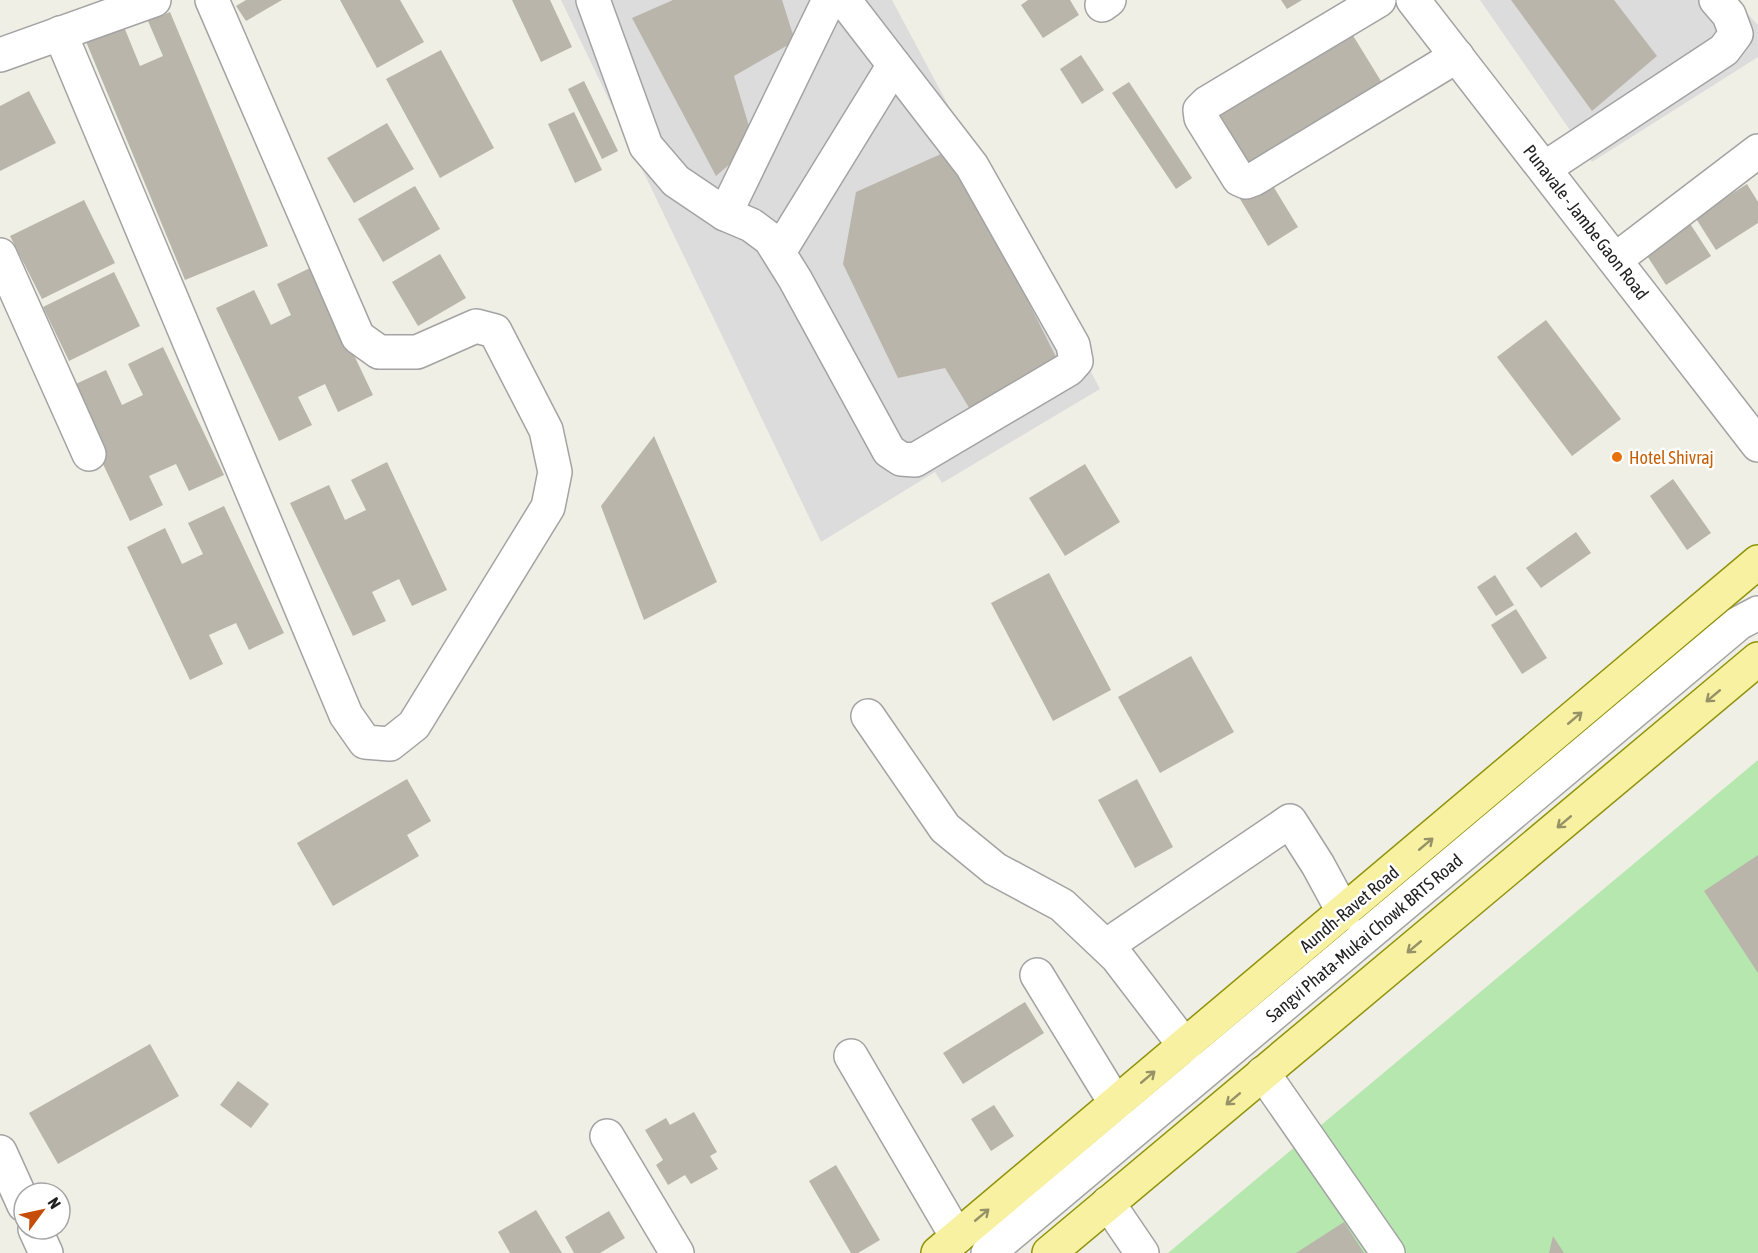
<svg xmlns="http://www.w3.org/2000/svg" width="1758" height="1253" viewBox="0 0 1758 1253" font-family="'Asap Condensed',sans-serif">
  <rect width="100%" height="100%" fill="#efefe6"/>
  <!-- residential -->
  <g fill="#dddcdc">
    <path d="M561,0H892L1100,389L942,483L935,472L821,542Z"/>
    <path d="M1480,0H1735L1758,25V57L1592,162Z"/>
  </g>
  <!-- grass -->
  <path fill="#b5e7ae" d="M1758,760V1253H1168Z"/>
  <!-- building -->
  <g fill="#b9b5ab">
    <path d="M246,0H282L246,21L236,6Z"/>
    <path d="M340,0H400L424,42L377,68Z"/>
    <path d="M512,0H550L572,47L541,62Z"/>
    <path d="M673,0H782L795,41L734,76L754,143L716,176L632,18Z"/>
    <path d="M1028,0H1070L1079,15L1043,38L1021,5Z"/>
    <path d="M1281,0H1302L1287,9Z"/>
    <path d="M1511,0H1614L1657,56L1592,111Z"/>
    <path d="M170,12L268,246L185,280L82,32L120,17L140,66L163,56L148,21Z"/>
    <path d="M1349,29L1384,86L1246,169L1211,112Z"/>
    <path d="M441,50L494,148L440,178L386,79Z"/>
    <path d="M1081,55L1104,90L1082,104L1060,69Z"/>
    <path d="M584,81L618,151L602,159L568,89Z"/>
    <path d="M1129,82L1192,178L1176,189L1112,93Z"/>
    <path d="M29,91L56,143L0,171V106Z"/>
    <path d="M574,112L602,170L575,183L548,124Z"/>
    <path d="M387,123L414,169L354,203L327,158Z"/>
    <path d="M952,149L1058,361L971,411L945,368L898,378L843,264L856,192Z"/>
    <path d="M1270,181L1298,227L1268,246L1240,199Z"/>
    <path d="M1747,184L1758,202V223L1716,250L1695,217Z"/>
    <path d="M415,186L440,229L383,262L358,219Z"/>
    <path d="M84,200L115,263L42,299L10,236Z"/>
    <path d="M1689,222L1711,256L1666,285L1644,251Z"/>
    <path d="M440,254L466,298L418,326L392,282Z"/>
    <path d="M312,267L373,395L338,412L325,384L298,397L312,425L279,441L216,308L254,290L271,325L291,315L277,284Z"/>
    <path d="M114,272L140,326L69,361L43,307Z"/>
    <path d="M1546,320L1621,419L1572,456L1497,357Z"/>
    <path d="M163,347L224,475L189,491L176,464L149,476L163,505L130,521L67,388L106,370L122,405L143,395L128,364Z"/>
    <path d="M654,436L717,582L644,620L601,506Z"/>
    <path d="M387,462L447,590L412,606L399,579L372,592L386,621L353,636L290,503L329,485L345,520L366,510L351,480Z"/>
    <path d="M1085,464L1120,522L1065,556L1029,498Z"/>
    <path d="M1673,479L1711,533L1687,550L1650,496Z"/>
    <path d="M224,506L284,633L249,650L236,623L209,635L223,664L190,680L127,547L165,528L182,564L203,554L188,523Z"/>
    <path d="M1576,532L1591,553L1541,588L1526,568Z"/>
    <path d="M1049,573L1111,690L1053,721L991,603Z"/>
    <path d="M1495,575L1514,605L1496,616L1477,587Z"/>
    <path d="M1516,609L1547,658L1522,674L1491,625Z"/>
    <path d="M1191,656L1234,732L1160,773L1118,697Z"/>
    <path d="M407,779L431,821L407,835L419,856L333,906L297,843Z"/>
    <path d="M1137,779L1173,847L1135,868L1098,800Z"/>
    <path d="M1758,855V973L1704,891Z"/>
    <path d="M1025,1002L1044,1033L963,1084L943,1053Z"/>
    <path d="M150,1044L179,1096L58,1164L29,1113Z"/>
    <path d="M238,1081L269,1104L251,1128L220,1105Z"/>
    <path d="M994,1105L1014,1136L991,1151L971,1119Z"/>
    <path d="M694,1112L717,1152L710,1156L718,1169L691,1184L685,1175L668,1185L656,1165L663,1160L645,1130L666,1118L670,1125Z"/>
    <path d="M836,1165L880,1240L858,1253H851L809,1181Z"/>
    <path d="M536,1210L562,1253H510L498,1232Z"/>
    <path d="M609,1211L625,1238L600,1253H574L565,1237Z"/>
    <path d="M1344,1222L1364,1253H1296Z"/>
    <path d="M1553,1236L1564,1253H1549Z"/>
  </g>
  <g fill="none" stroke-linecap="round" stroke-linejoin="round">
    <defs>
      <g id="minor">
        <path d="M593,0L646,146L676,181L725,214L751,225L770,239L795,279L889,451L901,459L915,460L1069,369L1076,361L1073,345L972,166L844,0"/>
        <path d="M1379,0L1207,103L1200,110L1201,118L1239,179L1246,182L1254,179L1457,56"/>
        <path d="M1413,0L1758,445"/>
        <path d="M1102,5L1109,0"/>
        <path d="M60,33L346,715L365,742L390,744L414,725L548,507L555,472L546,430L495,331L476,326L417,352H379L358,337L212,0"/>
        <path d="M0,55L154,0"/>
        <path d="M1545,168L1724,50L1736,34L1729,15L1716,0"/>
        <path d="M725,214L829,0"/>
        <path d="M779,252L894,65"/>
        <path d="M0,255L89,454"/>
        <path d="M1615,260L1758,151"/>
        <path d="M868,716L945,828L995,869L1062,905L1117,957L1185,1046"/>
        <path d="M1106,946L1290,821L1318,865L1344,913"/>
        <path d="M1037,975L1116,1104"/>
        <path d="M851,1056L957,1237"/>
        <path d="M1263,1073L1388,1253"/>
        <path d="M607,1136L677,1253"/>
        <path d="M0,1152L24,1205"/>
        <path d="M1108,1203L1142,1253"/>
        <path d="M35,1229L46,1253"/>
        <path d="M988,1253L1739,623L1758,613"/>
      </g>
      <g id="major">
        <path d="M938,1253L1758,562"/>
        <path d="M1049,1253L1758,659"/>
      </g>
    </defs>
    <!-- minor casing -->
    <use href="#minor" stroke="#a3a3a3" stroke-width="36"/>
    <!-- major casing -->
    <use href="#major" stroke="#8f9307" stroke-width="36"/>
    <!-- minor -->
    <use href="#minor" stroke="#fff" stroke-width="33"/>
    <!-- major -->
    <use href="#major" stroke="#f8f1a2" stroke-width="33"/>
  </g>
  <!-- one-way arrows -->
  <defs><path id="oneway-shaft" d="M-6 0H5M1.5-3L5.5 0L1.5 3" fill="none" stroke-width="1.6" stroke-linecap="round" stroke-linejoin="round" transform="scale(1.5)"/></defs>
  <g stroke="#969267">
    <use href="#oneway-shaft" transform="translate(1713 696) rotate(140)"/>
    <use href="#oneway-shaft" transform="translate(1575 718) rotate(-40)"/>
    <use href="#oneway-shaft" transform="translate(1564 822) rotate(140)"/>
    <use href="#oneway-shaft" transform="translate(1426 844) rotate(-40)"/>
    <use href="#oneway-shaft" transform="translate(1414 947) rotate(140)"/>
    <use href="#oneway-shaft" transform="translate(1148 1077) rotate(-40)"/>
    <use href="#oneway-shaft" transform="translate(1233 1099) rotate(140)"/>
    <use href="#oneway-shaft" transform="translate(982 1215) rotate(-40)"/>
  </g>
  <!-- markers -->
  <circle fill="#e8710a" stroke="#fff" stroke-width="2" cx="1617" cy="457" r="6"/>
  <g text-anchor="middle" dominant-baseline="central" stroke-width="5" stroke-linejoin="round" paint-order="stroke">
    <!-- street labels -->
    <g font-size="18" fill="#1f1f1f" stroke="#fff">
      <text transform="translate(1586 222) rotate(52)">Punavale - Jambe Gaon Road</text>
      <text transform="translate(1349 909) rotate(-40)">Aundh-Ravet Road</text>
      <text transform="translate(1364 938) rotate(-40)">Sangvi Phata-Mukai Chowk BRTS Road</text>
    </g>
    <!-- food labels -->
    <g font-size="18" fill="#c56008" stroke="#fff" text-anchor="start">
      <text x="1629" y="457">Hotel Shivraj</text>
    </g>
  </g>
  <!-- north arrow -->
  <g transform="translate(42 1211) rotate(57)"><circle r="28" fill="#ffffff" stroke="#a5a5a5" stroke-width="1.5"/>
  <path d="M0-4.5L10 22L0 15L-10 22Z" fill="#c54c09"/>
  <text y="-9" font-size="16" font-weight="bold" text-anchor="middle" fill="#1f1f1f">N</text>
  </g>
</svg>
